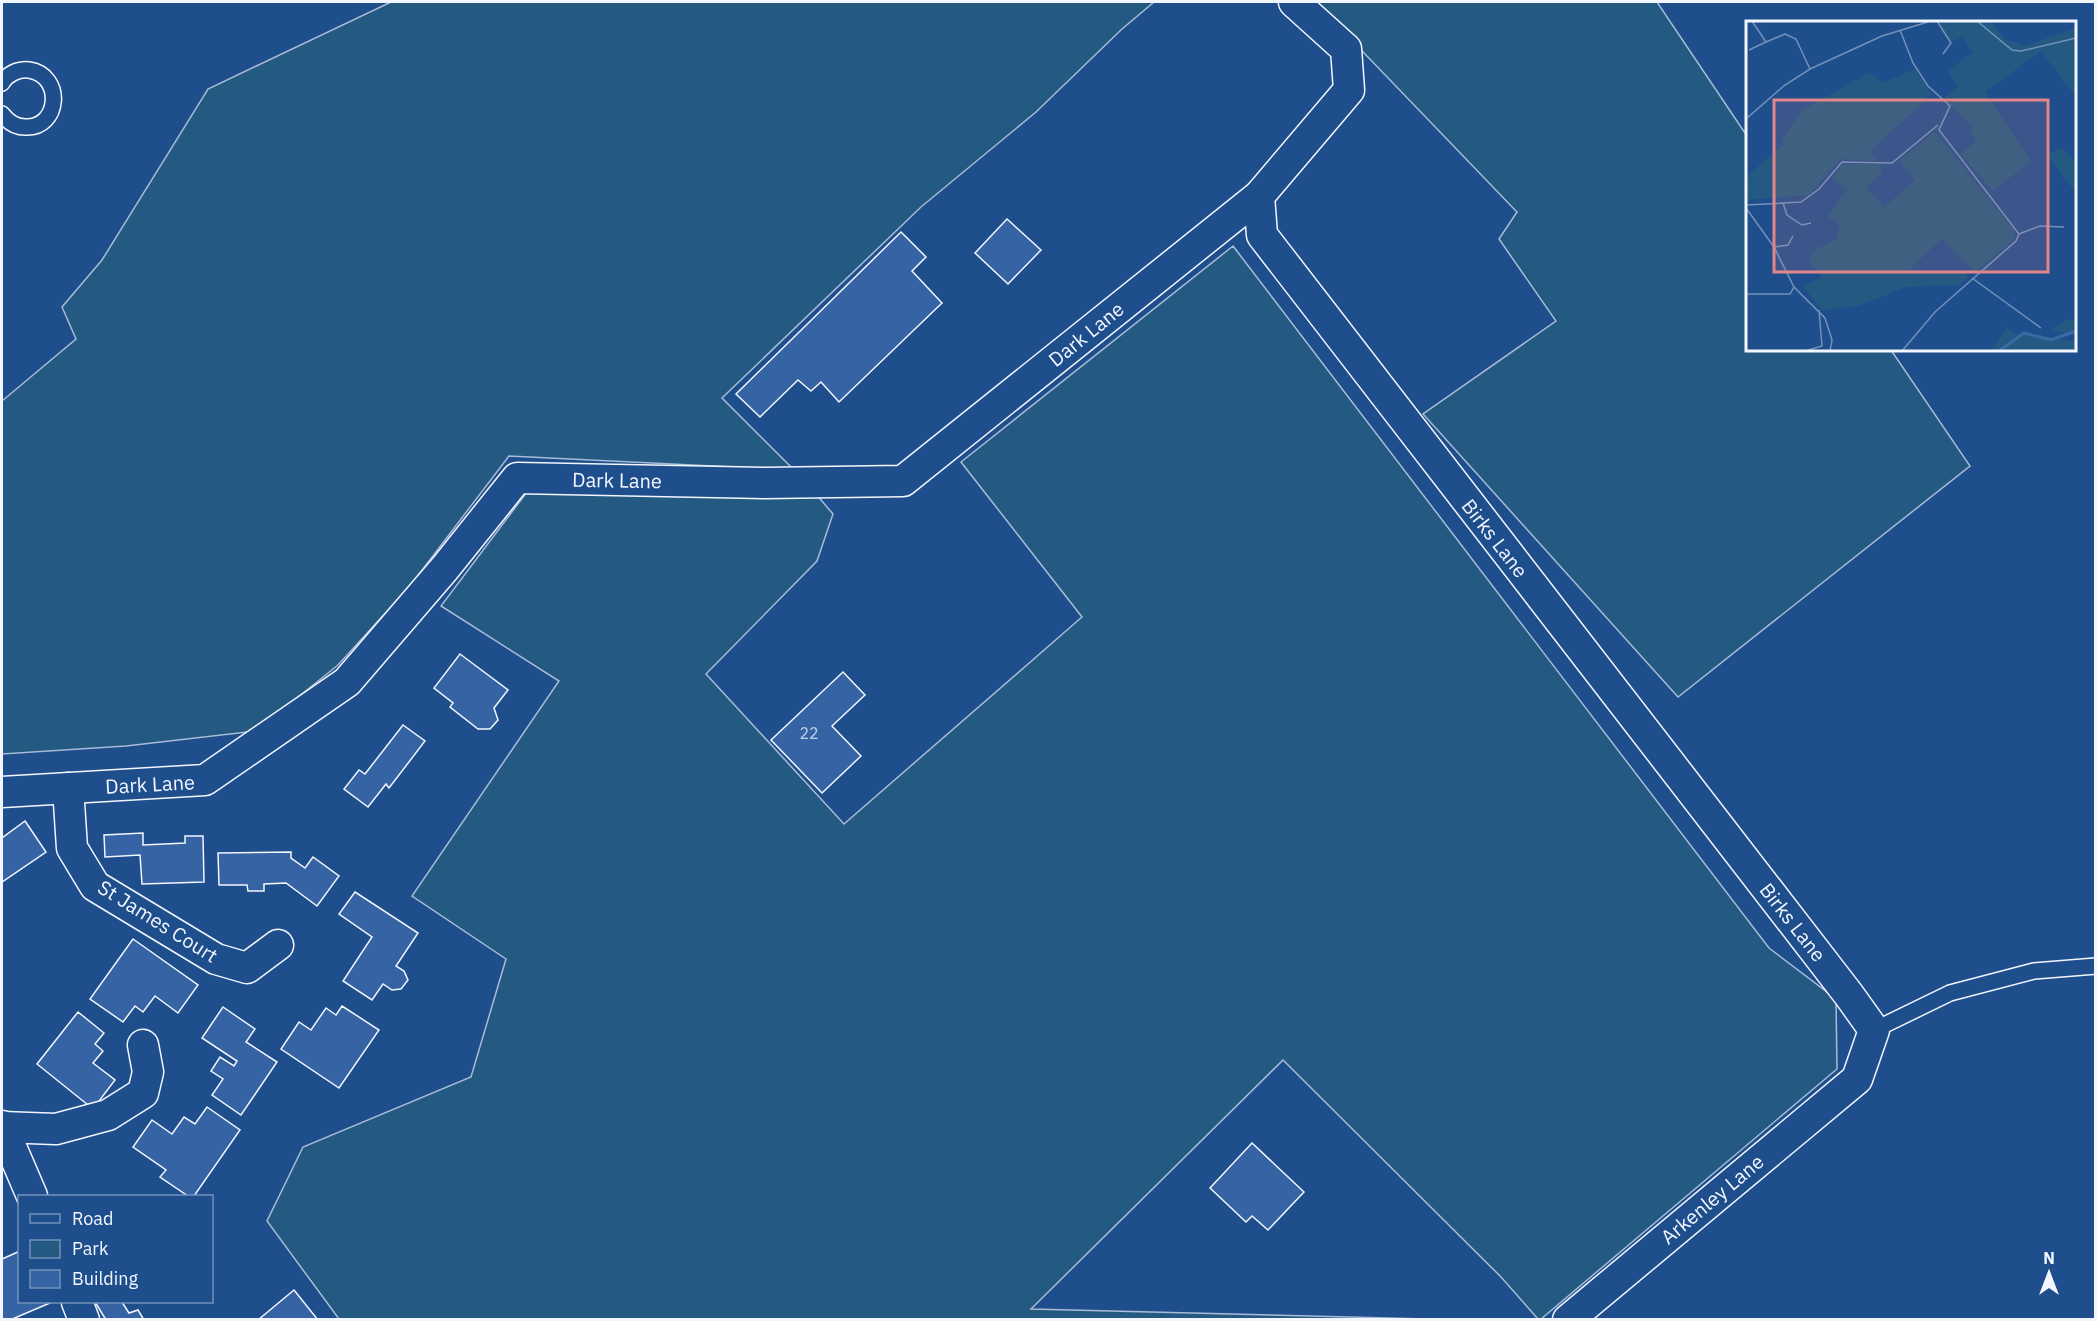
<svg xmlns="http://www.w3.org/2000/svg" width="2097" height="1321" viewBox="0 0 2097 1321" font-family="'IBM Plex Sans',sans-serif">
  <rect width="100%" height="100%" fill="#1f4e8c"/>
  <!-- green -->
  <g fill="#245a82" stroke="#a8bbd7" stroke-width="1.5">
    <path d="M391,2H1154L1122,29L1036,112L921,207L722,398L794,470L509,456L410,586L338,665L256,731L126,746L2,754V401L76,339L62,307L102,260L208,89Z"/>
    <path d="M1315,2H1657L1747,136L1748,350H1891L1970,466L1678,697L1423,414L1556,321L1499,239L1517,212Z"/>
    <path d="M1233,246L1769,948L1836,999L1837,1069L1541,1319H1538L1501,1277L1283,1060L1031,1309L1428,1319H339L267,1221L303,1147L471,1077L506,959L412,896L559,681L441,606L527,492L815,493L833,514L817,561L706,674L844,824L1082,617L961,462Z"/>
  </g>
  <!-- building -->
  <g fill="#3563a3" stroke="#f2f6ff" stroke-width="1.5">
    <path d="M1007,219L1041,250L1008,284L975,253Z"/>
    <path d="M901,232L926,257L912,271L942,303L839,402L821,382L811,391L798,380L760,417L736,394Z"/>
    <path d="M460,654L508,690L494,708L498,720L490,729H478L450,707L453,703L434,688Z"/>
    <path d="M843,672L865,695L832,726L861,756L822,793L771,740Z"/>
    <path d="M403,725L425,741L389,788L386,784L368,807L344,789L359,770L365,774Z"/>
    <path d="M25,821L46,852L2,882V838Z"/>
    <path d="M143,833V845L185,843V836H203L204,882L142,884L140,855L105,857L104,835Z"/>
    <path d="M291,852V858L305,868L313,857L339,876L317,906L286,883L264,884V891H248L247,885H219L218,853Z"/>
    <path d="M355,892L418,933L396,966L404,971L408,980L401,989L392,990L383,984L372,1000L343,981L372,937L339,914Z"/>
    <path d="M133,939L198,985L178,1013L155,996L143,1012L135,1006L123,1022L90,999Z"/>
    <path d="M342,1006L379,1030L339,1088L281,1049L299,1022L311,1030L326,1008L336,1015Z"/>
    <path d="M223,1007L255,1029L246,1042L277,1062L241,1115L212,1095L223,1079L211,1071L220,1057L234,1066L237,1061L202,1038Z"/>
    <path d="M78,1012L104,1033L95,1044L103,1051L93,1063L115,1080L93,1109L37,1064Z"/>
    <path d="M207,1107L240,1130L194,1196H188L160,1177L166,1170L133,1147L152,1120L172,1134L184,1117L195,1124Z"/>
    <path d="M1252,1143L1304,1192L1268,1230L1252,1216L1246,1222L1210,1188Z"/>
    <path d="M20,1251V1302H49L50,1303L10,1320H2V1259Z"/>
    <path d="M294,1290L318,1320H258Z"/>
    <path d="M95,1302H122L129,1313L138,1310L144,1320H106Z"/>
  </g>
  <g fill="none" stroke-linecap="round" stroke-linejoin="round">
    <defs>
      <g id="service">
        <path d="M2,83C7,74 18,69 29,70C64,75 60,129 25,127C15,127 8,122 2,114"/>
        <path d="M1874,1030L1950,993L2034,971L2096,966"/>
      </g>
      <g id="minor">
        <path d="M1294,2L1346,49L1349,90L1259,196L1262,235L1849,995L1874,1030L1857,1079L1568,1320"/>
        <path d="M68,788L72,848L95,886L216,959L247,968L278,945"/>
        <path d="M2,792L205,780L347,682L445,568L517,478L765,483L903,481L1259,196"/>
        <path d="M2,1126L32,1196"/>
        <path d="M2,1127L56,1129L108,1115L143,1093L148,1072L143,1045"/>
        <path d="M77,1302L84,1320"/>
      </g>
    </defs>
    <!-- service casing -->
    <use href="#service" stroke="#f2f6ff" stroke-width="18"/>
    <!-- minor casing -->
    <use href="#minor" stroke="#f2f6ff" stroke-width="33"/>
    <!-- service -->
    <use href="#service" stroke="#1f4e8c" stroke-width="15"/>
    <!-- minor -->
    <use href="#minor" stroke="#1f4e8c" stroke-width="30"/>
  </g>
  <g text-anchor="middle" dominant-baseline="central" stroke-width="4.5" stroke-linejoin="round" paint-order="stroke">
    <!-- number labels -->
    <g font-size="16" fill="#c3d1e8">
      <text x="809" y="733">22</text>
    </g>
    <!-- street labels -->
    <g font-size="20" fill="#f2f6ff" stroke="#1f4e8c">
      <text transform="translate(1086 334) rotate(-39)">Dark Lane</text>
      <text transform="translate(617 480) rotate(1)">Dark Lane</text>
      <text transform="translate(1495 538) rotate(52)">Birks Lane</text>
      <text transform="translate(150 784) rotate(-3)">Dark Lane</text>
      <text transform="translate(158 921) rotate(32)">St James Court</text>
      <text transform="translate(1793 922) rotate(52)">Birks Lane</text>
      <text transform="translate(1712 1199) rotate(-40)">Arkenley Lane</text>
    </g>
  </g>
  <!-- overview -->
  <g transform="translate(1746 21)">
    <rect width="330" height="330" fill="#1f4e8c"/>
    <path d="M191,0H245L259,18L279,25L330,7V76L295,30L239,71L285,140L247,170L214,133L231,120L224,110L226,106L198,77L212,65L202,50L227,31L216,16L205,20ZM169,48L186,73L123,131L132,140L95,138L62,174L0,179V156L38,123L36,119L55,90L124,51L136,62ZM189,111L268,209V218L229,251L196,217L163,249L218,251L223,256L213,264L160,266L112,285L76,289L57,265L76,256L63,238L68,229L90,219L94,204L82,196L101,168L86,158L97,143H135V152L120,167L138,186L169,159L154,139ZM315,127L330,140V172L301,133ZM330,297V314L304,309L318,300ZM261,306L271,314L278,311L330,321V330H245Z" fill="#245a82"/>
    <path fill="none" stroke="#3b69a3" stroke-width="3" d="M253,330L278,312L305,319L330,310"/>
    <path fill="none" stroke="#7391ba" stroke-width="1.5" d="M6,0L20,21L39,13L50,18L64,48M191,0L205,22L197,33M231,0L266,29L275,30L330,17M154,9L167,42L182,65L204,85L193,109L273,213L270,220L189,291L156,330M3,29L20,21M0,98L39,64L64,48L136,15L185,0M37,182L41,194L56,204L65,202M0,184L55,181L73,168L96,141L146,142L192,104M0,187L28,226L48,266L79,297L86,319L84,330M273,213L294,205L318,206M28,226L42,224L47,215M226,257L295,307M0,273H44L48,266M59,330L76,325L73,289"/>
    <path fill="#e38589" fill-opacity="0.15" stroke="#e38589" stroke-width="3" d="M28,79H302V251H28Z"/>
    <rect width="330" height="330" fill="none" stroke="#f2f6ff" stroke-width="3"/>
  </g>
  <!-- border -->
  <rect width="2097" height="1321" fill="none" stroke="#f2f6ff" stroke-width="6"/>
  <!-- legend -->
  <rect x="18" y="1195" width="195" height="108" fill="#1f4e8c" stroke="#7391ba" stroke-width="1.5"/>
  <rect x="30" y="1214" width="30" height="9" fill="#1f4e8c" stroke="#7391ba" stroke-width="1.5"/>
  <text x="72" y="1225" font-size="18" fill="#f2f6ff">Road</text>
  <rect x="30" y="1240" width="30" height="18" fill="#245a82" stroke="#7391ba" stroke-width="1.5"/>
  <text x="72" y="1255" font-size="18" fill="#f2f6ff">Park</text>
  <rect x="30" y="1270" width="30" height="18" fill="#3563a3" stroke="#7391ba" stroke-width="1.5"/>
  <text x="72" y="1285" font-size="18" fill="#f2f6ff">Building</text>
  <!-- north arrow -->
  <g transform="translate(2049 1273)" stroke="#1f4e8c" stroke-width="4.5" paint-order="stroke">
  <path d="M0-4.5L10 22L0 15L-10 22Z" fill="#f2f6ff"/>
  <text y="-9" font-size="16" font-weight="bold" text-anchor="middle" fill="#f2f6ff">N</text>
  </g>
</svg>
